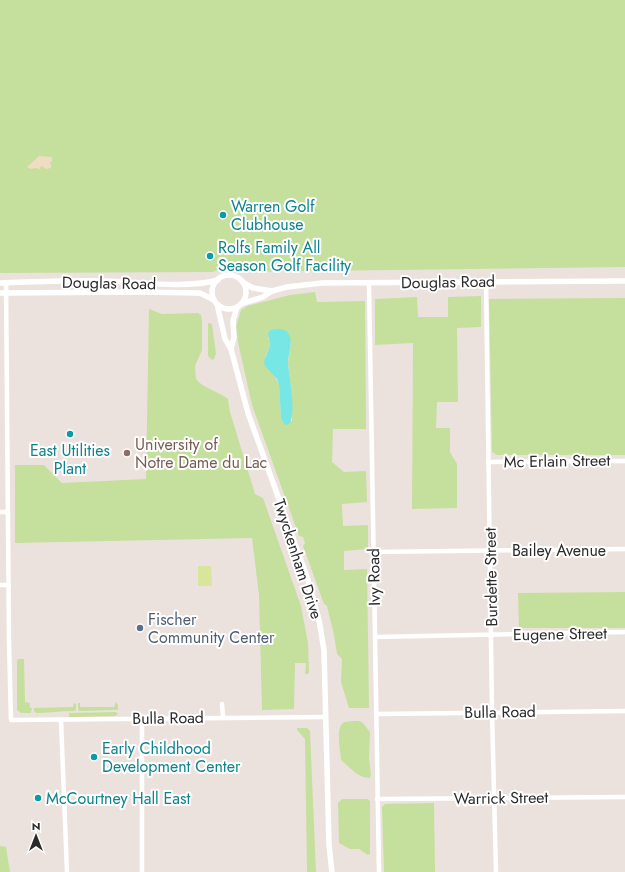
<svg xmlns="http://www.w3.org/2000/svg" width="625" height="872" viewBox="0 0 625 872" font-family="Jost,sans-serif">
  <rect width="100%" height="100%" fill="#ece2dd"/>
  <!-- green -->
  <g fill="#c5df9d" fill-rule="evenodd">
    <path d="M0,0H625V267L242,272C231,266 224,267 213,272L0,273Z"/>
    <path d="M315,292L317,302L365,301L366,429H333L332,462L344,472L366,471L367,502L342,504L343,526L368,525V549L344,551V570L367,569L369,708H349L341,682L342,659L337,654L334,635L327,606L324,604L303,546L305,543L303,537L299,536L252,405L238,342L236,327L241,310L247,306L290,295ZM268,337L291,343L288,363L292,398V421L281,418L279,385L265,357L270,346Z"/>
    <path d="M481,296V327L457,328L458,402H437L436,428H450V452L457,464V508L412,509L413,343L375,345V299L417,297L418,317H448V297Z"/>
    <path d="M625,298V455H497L492,452L489,299Z"/>
    <path d="M149,309L162,314L198,313L201,315L202,322V350L195,366L196,379C204,389 218,391 228,399L230,412L255,494L263,498L301,606L308,643L309,672L308,674H305L306,663H295L294,709L262,710L259,595L252,538L15,543V465H44L62,483L146,479Z"/>
    <path d="M208,323L212,324L216,354L214,359L212,360L208,356Z"/>
    <path d="M625,592V628H519L518,593Z"/>
    <path d="M18,659H24L25,702L30,703V708H32L31,713H21L17,710V661Z"/>
    <path d="M116,702L118,705V710H116L79,711L78,709V703H80V707H114Z"/>
    <path d="M74,703L76,704V710L74,711C61,711 49,713 36,713L34,711V708L73,707Z"/>
    <path d="M116,712L118,714L115,716L69,717V713Z"/>
    <path d="M358,721L362,722L370,732L369,758L371,775L370,778C357,778 350,767 341,760C341,752 334,726 345,722C349,721 354,721 358,721Z"/>
    <path d="M297,728H307L310,731L316,872H307L305,739L297,730Z"/>
    <path d="M342,799H367L370,801V854L368,855L359,849H350L339,843L338,803Z"/>
    <path d="M434,803L435,872H384L382,807L385,804Z"/>
    <path d="M0,846L6,847L10,872H0Z"/>
  </g>
  <!-- sand -->
  <path fill="#eedcc3" d="M39,156L52,157V161L49,163L51,164V168L46,169L41,166L40,169L35,168L31,169L27,167Z"/>
  <!-- pitch -->
  <path fill="#d9e59a" d="M198,566H211L212,586H198Z"/>
  <!-- water -->
  <path fill="#77e7e6" d="M277,329C281,329 285,329 288,333C294,341 288,354 288,363C289,377 297,414 289,424L285,425L281,418L279,385L277,379L265,366L264,361L270,346L268,333L271,330Z"/>
  <g fill="none" stroke-linecap="round" stroke-linejoin="round">
    <!-- minor -->
    <g stroke="#fff" stroke-width="4.5">
      <path d="M486,281L492,712L496,872"/>
      <path d="M6,282L9,642L11,720L325,717"/>
      <path d="M369,283L379,872"/>
      <path d="M488,462L625,461"/>
      <path d="M0,512H8"/>
      <path d="M373,552L625,549"/>
      <path d="M0,585H9"/>
      <path d="M375,637L625,632"/>
      <path d="M222,704L223,717"/>
      <path d="M376,714L625,711"/>
      <path d="M142,718V872"/>
      <path d="M61,720L67,872"/>
      <path d="M377,799L625,797"/>
    </g>
    <!-- tertiary -->
    <g stroke="#fff" stroke-width="5.5">
      <circle cx="229" cy="292" r="17"/>
      <path d="M0,283C35,282 70,280 104,281C140,282 184,289 218,280"/>
      <path d="M244,283L253,288L272,291"/>
      <path d="M0,293L136,292L200,293L214,300"/>
      <path d="M217,304L225,339L231,349L248,413L308,580L319,620L324,650L329,845L332,872"/>
      <path d="M241,304L263,297L272,291L287,287L322,283L625,281"/>
      <path d="M231,349L234,337L233,321L237,307"/>
    </g>
  </g>
  <!-- markers -->
  <g fill="#0f9aa8" stroke="#fff" stroke-width="1.5">
    <circle cx="223" cy="215" r="4"/>
    <circle cx="210" cy="256" r="4"/>
    <circle cx="70" cy="434" r="4"/>
    <circle cx="94" cy="757" r="4"/>
    <circle cx="38" cy="798" r="4"/>
  </g>
  <circle fill="#8d6e63" stroke="#fff" stroke-width="1.5" cx="127" cy="453" r="4"/>
  <circle fill="#5c6f8a" stroke="#fff" stroke-width="1.5" cx="140" cy="628" r="4"/>
  <g text-anchor="middle" dominant-baseline="central" stroke-width="4" stroke-linejoin="round" paint-order="stroke">
    <!-- culture labels -->
    <g font-size="16" fill="#0d838f" stroke="#fff" text-anchor="start">
      <text x="231" y="206">Warren Golf<tspan x="231" dy="18">Clubhouse</tspan></text>
      <text x="218" y="247">Rolfs Family All<tspan x="218" dy="18">Season Golf Facility</tspan></text>
      <text x="70" y="450" text-anchor="middle">East Utilities<tspan x="70" dy="18">Plant</tspan></text>
      <text x="102" y="748">Early Childhood<tspan x="102" dy="18">Development Center</tspan></text>
      <text x="46" y="798">McCourtney Hall East</text>
    </g>
    <!-- street labels -->
    <g font-size="16" fill="#2b2b2b" stroke="#fff">
      <text transform="translate(448 282) rotate(-1)">Douglas Road</text>
      <text transform="translate(109 283) rotate(1)">Douglas Road</text>
      <text transform="translate(557 461) rotate(-1)">Mc Erlain Street</text>
      <text x="559" y="550">Bailey Avenue</text>
      <text transform="translate(298 559) rotate(72)">Twyckenham Drive</text>
      <text transform="translate(374 577) rotate(-91)">Ivy Road</text>
      <text transform="translate(491 577) rotate(-91)">Burdette Street</text>
      <text transform="translate(560 634) rotate(-1)">Eugene Street</text>
      <text transform="translate(500 712) rotate(-1)">Bulla Road</text>
      <text transform="translate(168 718) rotate(-1)">Bulla Road</text>
      <text transform="translate(501 798) rotate(-1)">Warrick Street</text>
    </g>
    <!-- education labels -->
    <g font-size="16" fill="#785e54" stroke="#fff" text-anchor="start">
      <text x="135" y="444">University of<tspan x="135" dy="18">Notre Dame du Lac</tspan></text>
    </g>
    <!-- service labels -->
    <g font-size="16" fill="#4e5e75" stroke="#fff" text-anchor="start">
      <text x="148" y="619">Fischer<tspan x="148" dy="18">Community Center</tspan></text>
    </g>
  </g>
  <!-- north arrow -->
  <g transform="translate(36 836)" stroke="#ffffff" stroke-width="3" paint-order="stroke">
  <path d="M0-3L7 15L0 10L-7 15Z" fill="#2b2b2b"/>
  <text y="-6" font-size="11" font-weight="bold" text-anchor="middle" fill="#2b2b2b">N</text>
  </g>
</svg>
